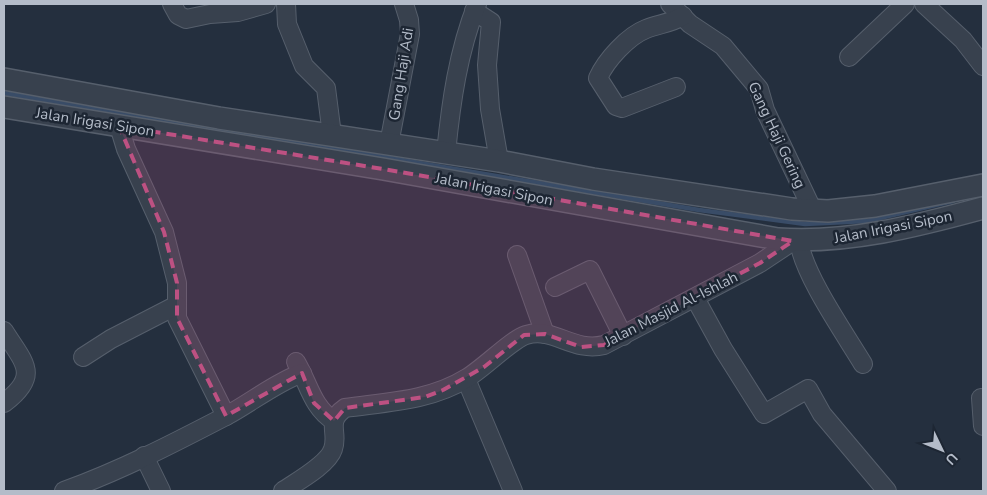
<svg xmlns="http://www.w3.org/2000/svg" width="987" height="495" viewBox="0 0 987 495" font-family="'Nunito Sans',sans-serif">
  <rect width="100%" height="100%" fill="#242f3e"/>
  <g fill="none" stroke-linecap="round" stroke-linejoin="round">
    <!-- stream -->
    <path stroke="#394c67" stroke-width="4.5" d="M4,93L699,210L805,224L867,221L953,201"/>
    <defs>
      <g id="minor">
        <path d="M172,4L178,15L186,19L210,14L238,12L266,4"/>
        <path d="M286,4L287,24L304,66L326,88L332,135"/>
        <path d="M670,4L690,24L723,46L759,89L765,110L813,211"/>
        <path d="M924,4L963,40L983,66"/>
        <path d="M474,11L491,22L487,65L490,109L499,161"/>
        <path d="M849,57L905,4"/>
        <path d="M676,87L622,108L616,106L598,78C606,60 628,36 646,29C659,24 671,23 683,16"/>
        <path d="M119,126L126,149L164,232L177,283V318L226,416"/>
        <path d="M389,144L410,34L409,20L404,4"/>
        <path d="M446,153C451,102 458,52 477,4"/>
        <path d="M799,241C803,274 845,334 863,364"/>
        <path d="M517,255L545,334"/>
        <path d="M555,287L590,270L623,336"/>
        <path d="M695,298L723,349L764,414L808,389L822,414L887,491"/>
        <path d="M4,331C24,363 41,375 4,403"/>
        <path d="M83,357L111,339L177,305"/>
        <path d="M296,362C309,384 312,407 334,421"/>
        <path d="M466,379L513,491"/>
        <path d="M981,398L983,426"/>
        <path d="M144,456L161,491"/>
        <path d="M64,491C120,471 174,443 226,416C252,402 275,383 302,373"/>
        <path d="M283,491C296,482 328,465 333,449C339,432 325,422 345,408C387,402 430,401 467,378C484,368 511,340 526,335C553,326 573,353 604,345L760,263L793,241"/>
      </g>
      <g id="tertiary">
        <path d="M4,79L219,118L499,161L593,179L792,209L828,211L875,206L983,185"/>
        <path d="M4,107L383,169L778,239C847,244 917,226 983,208"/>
      </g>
    </defs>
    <!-- minor casing -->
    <use href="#minor" stroke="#565f6c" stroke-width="20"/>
    <!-- tertiary casing -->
    <use href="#tertiary" stroke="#565f6c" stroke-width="24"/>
    <!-- minor -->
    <use href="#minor" stroke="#38414e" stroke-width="18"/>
    <!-- tertiary -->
    <use href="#tertiary" stroke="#38414e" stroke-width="21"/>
  </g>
  <!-- marked area -->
  <path fill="#bd5182" fill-opacity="0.2" stroke="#bd5182" stroke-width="4" stroke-dasharray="10 6" stroke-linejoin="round" d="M119,126L383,169L793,241L760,263L604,345L581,347L545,334L524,335L484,367L443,390L425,397L345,408L334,421L314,403L302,373L226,416L177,318V283L164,232Z"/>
  <g text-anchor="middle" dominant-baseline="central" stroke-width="5" stroke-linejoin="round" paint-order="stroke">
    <!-- street labels -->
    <g font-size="15" fill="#b4bcc9" stroke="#1d2633">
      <text transform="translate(401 74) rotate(-81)">Gang Haji Adi</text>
      <text transform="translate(95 122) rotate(9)">Jalan Irigasi Sipon</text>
      <text transform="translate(777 135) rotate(65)">Gang Haji Gering</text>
      <text transform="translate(494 189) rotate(11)">Jalan Irigasi Sipon</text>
      <text transform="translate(893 227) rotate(-11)">Jalan Irigasi Sipon</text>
      <text transform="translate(671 309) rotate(-27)">Jalan Masjid Al-Ishlah</text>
    </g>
  </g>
  <!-- border -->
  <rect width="987" height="495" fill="none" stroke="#b4bcc9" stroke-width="10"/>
  <!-- north arrow -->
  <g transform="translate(942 450) rotate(133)" stroke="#1d2633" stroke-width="4" paint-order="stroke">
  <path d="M0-4L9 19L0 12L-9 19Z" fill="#b4bcc9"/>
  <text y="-8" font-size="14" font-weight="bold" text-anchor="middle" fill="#b4bcc9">U</text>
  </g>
</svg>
